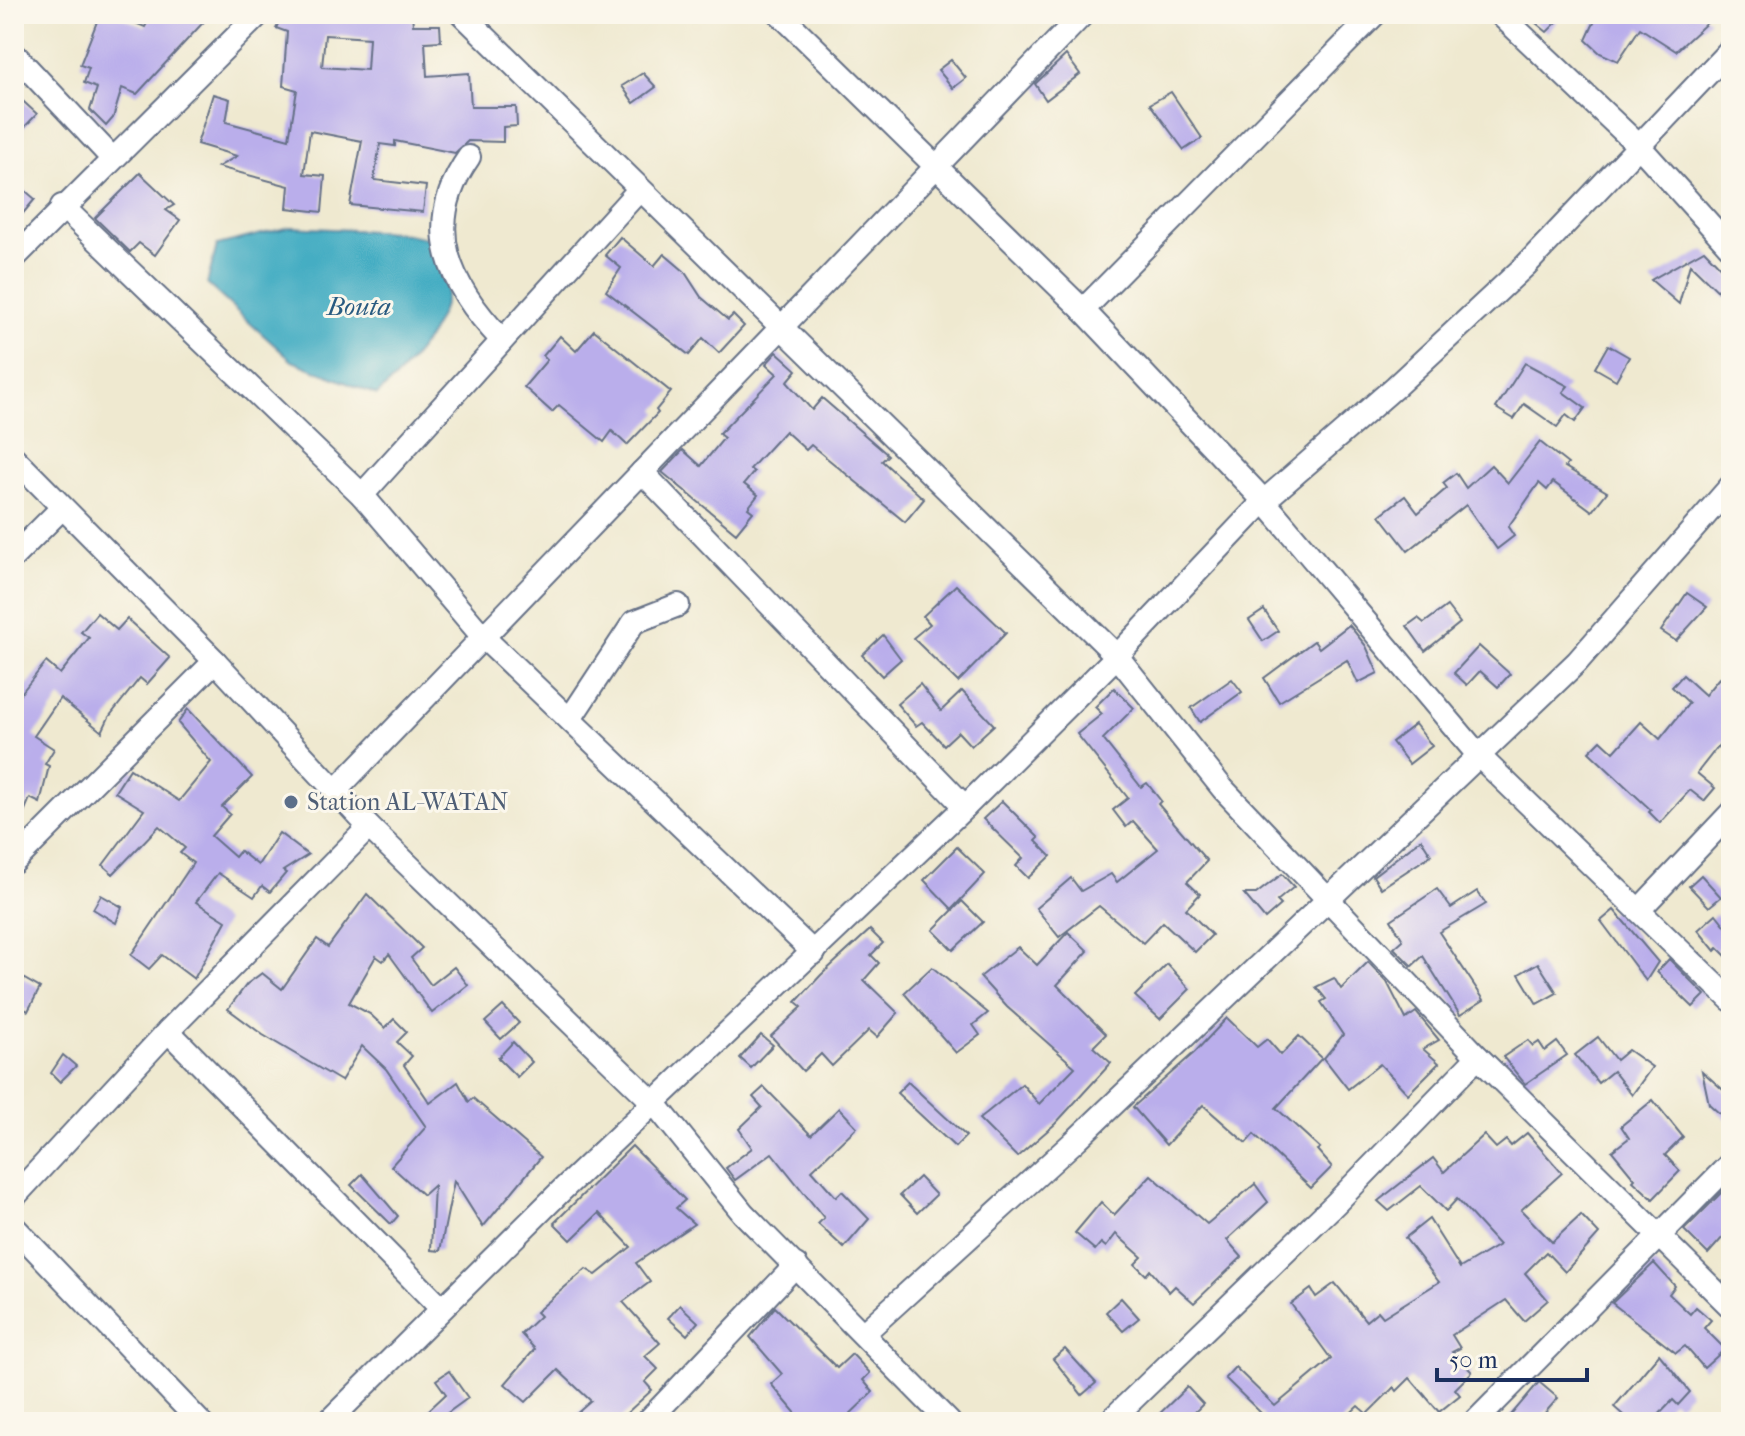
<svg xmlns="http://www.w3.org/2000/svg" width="1745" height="1436" viewBox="0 0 1745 1436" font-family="'IM FELL French Canon',serif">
  <rect width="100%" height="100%" fill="#fbf7ec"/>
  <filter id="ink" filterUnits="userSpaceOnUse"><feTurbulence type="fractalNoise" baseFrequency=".0125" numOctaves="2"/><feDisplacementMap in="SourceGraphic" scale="16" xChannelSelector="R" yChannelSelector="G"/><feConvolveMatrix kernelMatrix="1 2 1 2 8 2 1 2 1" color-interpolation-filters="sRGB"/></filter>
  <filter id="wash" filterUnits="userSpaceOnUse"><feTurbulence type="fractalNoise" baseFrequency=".006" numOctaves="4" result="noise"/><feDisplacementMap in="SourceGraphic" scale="32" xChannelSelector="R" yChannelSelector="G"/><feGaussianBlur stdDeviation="1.8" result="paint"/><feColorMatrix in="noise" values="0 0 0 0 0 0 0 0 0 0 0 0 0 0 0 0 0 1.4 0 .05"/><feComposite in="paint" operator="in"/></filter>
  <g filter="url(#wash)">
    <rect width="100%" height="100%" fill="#efe9d0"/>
    <!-- water -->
    <path fill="#44adc3" stroke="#306e90" stroke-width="2" d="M290,227L395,232L427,238C432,244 438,251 442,259C465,306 409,367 377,395L292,361L207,284L217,245Z"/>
    <g id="blocks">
      <!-- building -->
      <g fill="#baaeeb" fill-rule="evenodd">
        <path d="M100,14H113L145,27L152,14H211L137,94L122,88L113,118L106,126L90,110L97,88L84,83L89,68L80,65Z"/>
        <path d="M283,14H412L413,25H440L441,41L425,42L427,76L469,73L471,107H516L517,126L503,127V142L468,141L455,153L395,141V146L380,144L374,180L426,186L423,212L350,205L362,141L310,131L304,174L325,176L322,212L287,208L289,186L218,167L237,156L197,144L213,94L230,99L226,122L289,139L297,90L283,86L287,32L276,28ZM325,35L369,38L367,70L322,67Z"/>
        <path d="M1525,14H1549L1557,22L1547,32Z"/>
        <path d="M1598,14H1699L1710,20L1676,51L1640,28L1618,61L1600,53L1586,40Z"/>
        <path d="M1066,55L1080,74L1046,100L1035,84Z"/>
        <path d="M951,60L966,78L953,88L938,70Z"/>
        <path d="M643,73L656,87L634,103L622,86Z"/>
        <path d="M1171,92L1202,138L1184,150L1150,104Z"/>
        <path d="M14,93L37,114L14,138Z"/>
        <path d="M140,173L174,205L166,210L180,220L155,255L139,243L130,252L95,218Z"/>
        <path d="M14,181L35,199L14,224Z"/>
        <path d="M620,237L654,266L664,254L684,271L701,297L728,320L733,315L744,326L719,353L703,338L689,355L606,291L621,268L605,255Z"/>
        <path d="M1704,250L1731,278V304L1690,264L1679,304L1651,280Z"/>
        <path d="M594,330L671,392L656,410L658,413L627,445L612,431L604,442L559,405L552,412L524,387L547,360L543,356L560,336L576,351Z"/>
        <path d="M1608,345L1629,357L1616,380L1595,368Z"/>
        <path d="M777,352L797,370L787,382L812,410L822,398L888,455L882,461L924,499L905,522L811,445L806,450L785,431L750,469L754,472L744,484L758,495L748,508L753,512L736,533L662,472L683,450L701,466L724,438L719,434L777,374L766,364Z"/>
        <path d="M1525,363L1568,386L1563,392L1585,408L1575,422L1566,415L1557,427L1524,404L1514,419L1496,408Z"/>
        <path d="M1540,442L1568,464L1565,467L1607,492L1592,511L1553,482L1547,490L1539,483L1508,527L1514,536L1497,549L1466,505L1408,551L1380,515L1405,496L1418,513L1447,488L1443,483L1456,473L1466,488L1491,465L1508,483Z"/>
        <path d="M956,585L1006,633L958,682L913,638L930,624L923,616Z"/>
        <path d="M1687,593L1707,607L1676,641L1661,631Z"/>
        <path d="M1447,606L1460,623L1425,651L1407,626L1418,618L1424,623Z"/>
        <path d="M1264,610L1278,631L1263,641L1249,620Z"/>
        <path d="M97,613L117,630L127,619L170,658L147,684L140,678L109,717L102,732L60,698L34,736L54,749L45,764L49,766L40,803L30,798L14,836V702L46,662L60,674L89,638L81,632Z"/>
        <path d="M1349,625L1366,646L1378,673L1358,683L1347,660L1279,702L1264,678L1314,641L1319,648Z"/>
        <path d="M883,635L901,659L882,676L862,655Z"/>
        <path d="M1479,646L1510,674L1498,687L1480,671L1467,685L1454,673Z"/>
        <path d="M1683,675L1705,695L1719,678L1731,688V748L1723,740L1697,773L1715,788L1704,801L1690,790L1660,823L1649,812L1651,810L1589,752L1601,740L1614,752L1641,722L1660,739L1689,703L1672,687Z"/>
        <path d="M1232,679L1242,692L1200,722L1191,708Z"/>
        <path d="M920,684L941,711L962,691L994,725L971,746L958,732L944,745L922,722L916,726L897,704Z"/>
        <path d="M1114,688L1134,708L1103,739L1141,787L1147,783L1161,801L1158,804L1207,861L1187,882L1200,894L1186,909L1212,935L1195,952L1163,922L1143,943L1099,906L1059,937L1036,908L1071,878L1081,891L1111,874L1117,882L1158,849L1133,821L1126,827L1113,810L1128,798L1077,734L1102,714L1095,707Z"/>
        <path d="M188,709L252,777L222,807L230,814L211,836L235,857L240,851L258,865L279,833L308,855L283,871L286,873L270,892L262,886L254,897L218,873L196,902L226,921L194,979L162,955L149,969L131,955L193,863L180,853L185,848L159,826L113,874L103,865L144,810L115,792L130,769L179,801L211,762L178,723Z"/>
        <path d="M1415,724L1432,746L1409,764L1392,742Z"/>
        <path d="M1002,801L1039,838L1036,841L1051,856L1028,878L1016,866L1023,858L983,819Z"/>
        <path d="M1421,839L1431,855L1381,888L1373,876Z"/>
        <path d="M957,847L985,874L952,909L924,880Z"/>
        <path d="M1282,874L1294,887L1277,901L1281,905L1265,919L1244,894H1256Z"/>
        <path d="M1701,875L1721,897L1709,907L1689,886Z"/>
        <path d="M1437,889L1451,908L1477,891L1486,904L1439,932L1484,1000L1460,1015L1423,956L1412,966L1394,948L1403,940L1391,920Z"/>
        <path d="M367,894L422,948L411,958L431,985L454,967L468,985L432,1013L389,954L383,961L376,956L349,1003L370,1014L385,1028L394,1019L407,1032L397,1042L412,1056L404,1065L430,1103L458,1082L469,1102L473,1098L541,1157L483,1227L454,1181L440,1251L431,1250L434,1185L423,1195L391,1166L426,1127L386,1069L362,1046L341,1081L263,1035L228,1009L247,984L262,973L282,989L317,939L328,947Z"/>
        <path d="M101,895L122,907L116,923L93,909Z"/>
        <path d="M962,901L983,922L953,950L933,930Z"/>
        <path d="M1614,910L1658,962L1646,981L1601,921Z"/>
        <path d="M1716,914L1731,933V961L1718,948L1715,951L1698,930Z"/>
        <path d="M870,930L883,943L871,955L879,963L864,980L898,1013L877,1037L869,1030L832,1066L821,1054L803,1071L771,1036L802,1007L796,1002L821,975Z"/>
        <path d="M1068,932L1088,951L1057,985L1106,1034L1093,1047L1111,1063L1055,1124L1017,1157L979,1119L1022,1084L1039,1104L1075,1067L1007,1007L980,977L1018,947L1037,965Z"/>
        <path d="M1669,959L1705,995L1693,1007L1657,972Z"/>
        <path d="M1368,962L1387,982L1406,1019L1416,1012L1439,1040L1423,1049L1439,1063L1408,1094L1380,1064L1348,1089L1324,1058L1343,1035L1321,1002L1326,999L1316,987L1334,978L1341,989Z"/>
        <path d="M1538,963L1557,993L1537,1004L1519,974Z"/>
        <path d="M1167,964L1190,989L1160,1019L1135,996Z"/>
        <path d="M932,967L988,1013L973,1025L980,1035L956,1053L904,993Z"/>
        <path d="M14,973L40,988L28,1011L14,1002Z"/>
        <path d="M503,1006L519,1023L501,1039L485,1022Z"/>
        <path d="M1227,1018L1257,1047L1267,1039L1281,1055L1299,1036L1322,1058L1276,1108L1320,1148L1317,1150L1332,1167L1311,1188L1254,1134L1246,1143L1203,1105L1166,1145L1133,1107L1195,1052Z"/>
        <path d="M761,1035L773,1045L751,1068L740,1058Z"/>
        <path d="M1598,1037L1616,1060L1628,1050L1652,1067L1632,1095L1613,1071L1598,1083L1575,1055Z"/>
        <path d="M1528,1040L1533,1046L1539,1042L1545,1051L1557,1042L1567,1055L1525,1084L1503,1057Z"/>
        <path d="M513,1042L532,1062L517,1077L498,1058Z"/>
        <path d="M63,1055L76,1066L60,1082L51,1073Z"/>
        <path d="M1702,1071L1731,1097V1124L1709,1104Z"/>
        <path d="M908,1082L966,1136L955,1147L897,1093Z"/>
        <path d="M764,1087L811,1135L839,1108L857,1127L812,1170L836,1197L842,1191L869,1219L844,1248L818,1224L824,1218L772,1153L735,1180L726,1168L752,1148L739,1129L762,1107L753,1097Z"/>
        <path d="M1653,1100L1683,1137L1665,1155L1680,1171L1653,1199L1633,1181L1635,1179L1612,1151L1629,1138L1621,1126Z"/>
        <path d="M1527,1133L1562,1173L1521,1210L1552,1242L1581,1215L1599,1234L1565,1272L1546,1252L1525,1273L1548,1300L1524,1321L1506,1300L1452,1335L1460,1348L1452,1352L1472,1372L1455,1389L1460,1395L1439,1412L1410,1378L1397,1391L1394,1387L1367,1414L1358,1406L1341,1422H1257L1264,1416L1225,1378L1235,1367L1275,1406L1331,1359L1291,1304L1311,1289L1316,1297L1335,1283L1366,1321L1378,1311L1383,1317L1439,1282L1405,1238L1429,1219L1460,1268L1499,1245L1457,1199L1446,1211L1421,1186L1389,1211L1378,1201L1433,1158L1444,1172L1484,1135L1496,1148L1506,1140L1511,1146Z"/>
        <path d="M632,1146L685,1200L676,1208L694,1224L636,1263L650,1282L623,1302L660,1343L645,1356L658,1369L645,1382L652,1390L617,1422H567L591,1401L558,1370L526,1402L505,1384L535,1349L521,1334L540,1316L536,1312L586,1269L596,1275L631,1247L599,1213L571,1240L554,1223Z"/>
        <path d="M362,1174L398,1216L391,1224L351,1185Z"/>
        <path d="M1151,1175L1207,1224L1255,1184L1268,1202L1227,1240L1242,1257L1194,1303L1175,1286L1169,1292L1150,1270L1146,1275L1135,1264L1142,1257L1116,1234L1106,1247L1101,1243L1095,1250L1075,1233L1101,1202L1114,1215Z"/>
        <path d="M919,1177L936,1195L917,1213L900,1195Z"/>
        <path d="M1731,1183V1228L1708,1254L1684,1230Z"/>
        <path d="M1654,1263L1675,1286L1669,1294L1690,1314L1696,1307L1711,1320L1704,1328L1725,1349L1704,1368L1685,1346L1676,1353L1612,1303Z"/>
        <path d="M1121,1298L1139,1318L1123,1331L1106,1312Z"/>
        <path d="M680,1305L698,1322L687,1335L668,1318Z"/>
        <path d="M775,1307L837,1368L852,1354L870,1373L863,1380L873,1392L842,1422H803L771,1384L782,1374L750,1337Z"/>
        <path d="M1065,1349L1096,1383L1082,1395L1053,1359Z"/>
        <path d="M1659,1354L1690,1392L1678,1405L1673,1400L1652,1422L1645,1416L1640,1422H1631L1614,1407Z"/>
        <path d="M449,1371L468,1398L435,1422H416L446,1394L436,1380Z"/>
        <path d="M1539,1382L1558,1398L1537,1422H1505Z"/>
        <path d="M1187,1387L1203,1404L1185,1422H1151Z"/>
      </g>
    </g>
  </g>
  <g filter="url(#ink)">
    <use href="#blocks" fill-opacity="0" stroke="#657086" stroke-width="2"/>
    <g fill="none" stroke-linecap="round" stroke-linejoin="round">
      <defs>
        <g id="minor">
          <path d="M462,14L1117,656L1223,789L1478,1057L1731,1307"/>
          <path d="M780,14L1083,310L1264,501L1479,756L1731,1000"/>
          <path d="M1500,14L1639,146L1731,248"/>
          <path d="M14,54L112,158"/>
          <path d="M469,157C420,227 450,286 502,340"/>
          <path d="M62,206L362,495L484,638L814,953"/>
          <path d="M14,258L259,14"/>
          <path d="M1083,310L1375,14"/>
          <path d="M14,458L215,661L369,827L656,1105L743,1213L949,1422"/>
          <path d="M642,472L965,807"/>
          <path d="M362,495L639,190"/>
          <path d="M14,556L62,508"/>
          <path d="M570,719L634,622L678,605"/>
          <path d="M337,789L1083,14"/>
          <path d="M14,862L215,661"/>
          <path d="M1639,910L1731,813"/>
          <path d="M168,1031L441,1308"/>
          <path d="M14,1197L168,1031L369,827"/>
          <path d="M14,1227L200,1422"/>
          <path d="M864,1333L1077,1139L1577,662L1731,486"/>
          <path d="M328,1422L561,1191L965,807L1117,656L1264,501L1395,387L1526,265L1731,49"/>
          <path d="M647,1422L796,1265"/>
          <path d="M1109,1422L1335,1204L1478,1057"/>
          <path d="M1475,1422L1731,1163"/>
        </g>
      </defs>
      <!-- minor casing -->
      <use href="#minor" stroke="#657086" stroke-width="26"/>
      <!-- minor -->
      <use href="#minor" stroke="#fff" stroke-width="22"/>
    </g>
  </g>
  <!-- markers -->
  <circle fill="#5c6f8a" stroke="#fbf7ec" stroke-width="3" cx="291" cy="802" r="8"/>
  <g text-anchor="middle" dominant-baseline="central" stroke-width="6" stroke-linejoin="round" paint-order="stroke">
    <!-- service labels -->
    <g font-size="24" fill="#4e5e75" stroke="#fbf7ec" text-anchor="start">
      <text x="307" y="802">Station AL-WATAN</text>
    </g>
    <!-- water labels -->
    <g font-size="26" font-style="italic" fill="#295b81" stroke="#fbf7ec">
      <text x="359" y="306">Bouta</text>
    </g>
  </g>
  <!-- margin -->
  <rect width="1745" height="1436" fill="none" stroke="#fbf7ec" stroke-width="48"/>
  <!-- scale -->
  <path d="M1437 1368v12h150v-12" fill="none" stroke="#1b2f5e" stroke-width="4"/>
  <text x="1449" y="1368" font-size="24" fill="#1b2f5e" stroke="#fbf7ec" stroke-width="6" paint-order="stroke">50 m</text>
</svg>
